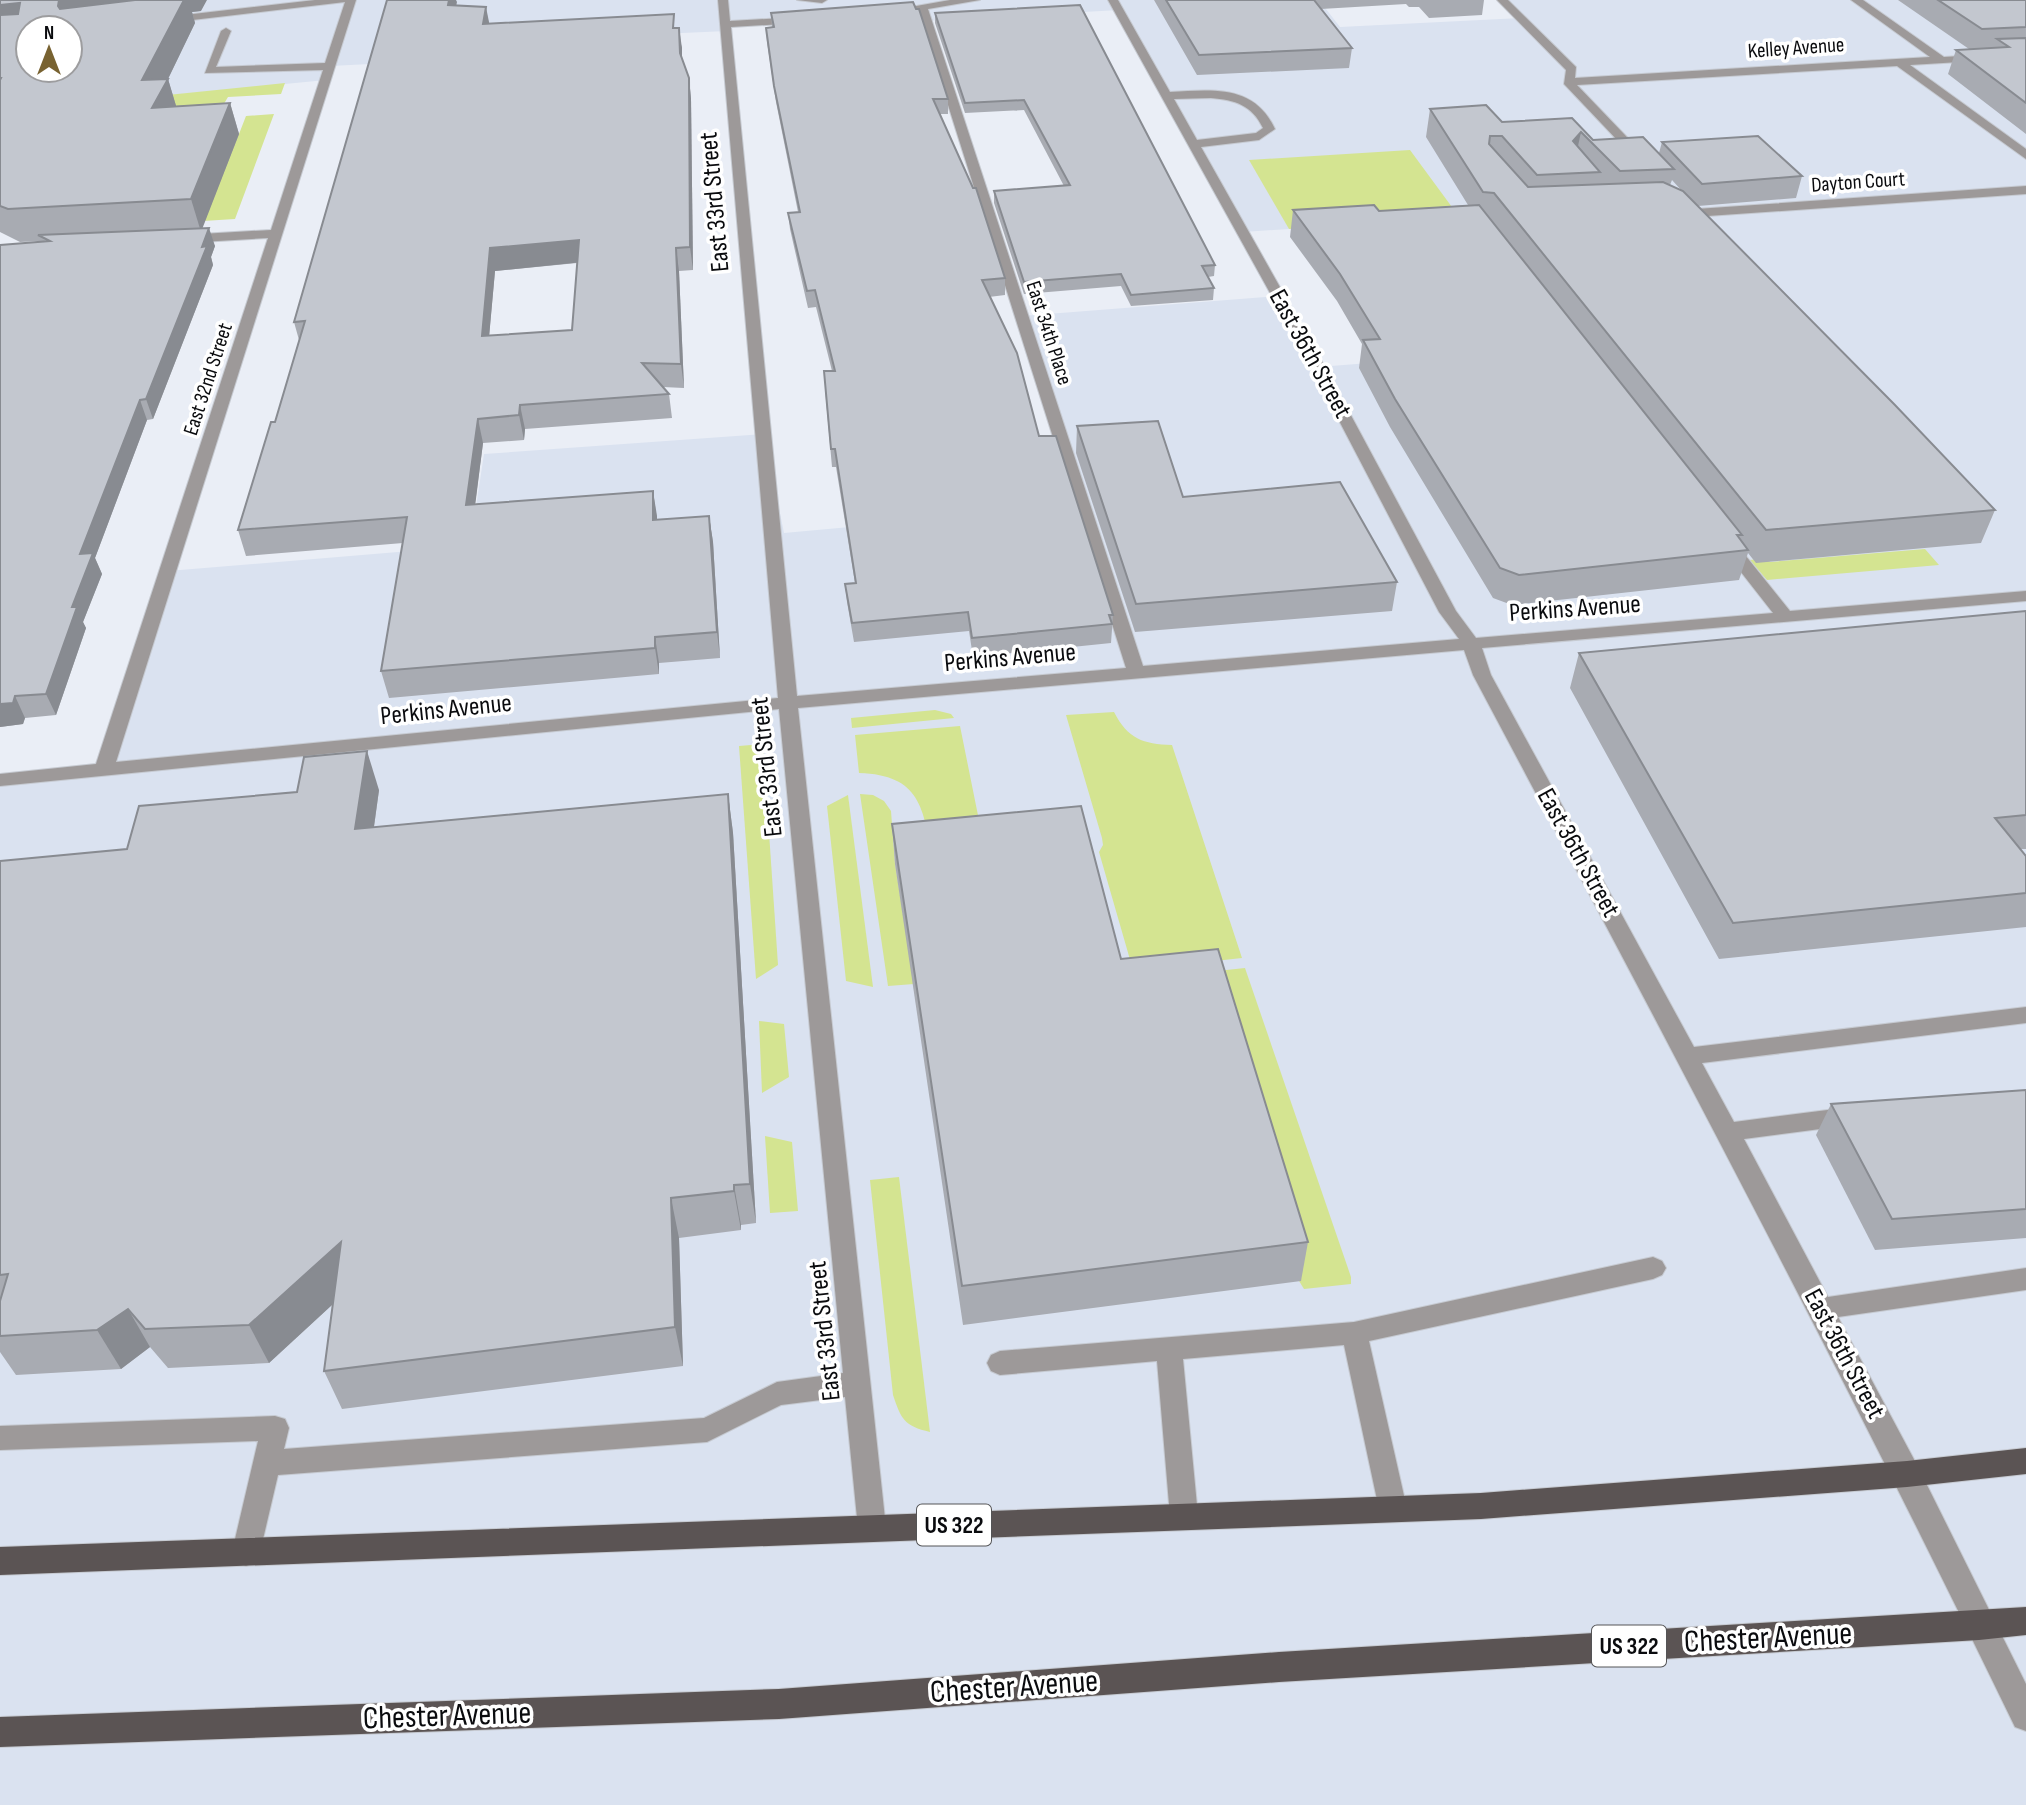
<svg xmlns="http://www.w3.org/2000/svg" width="2026" height="1805" viewBox="0 0 2026 1805" font-family="'Sofia Sans Condensed',sans-serif">
  <rect width="100%" height="100%" fill="#eaeef6"/>
  <!-- built -->
  <path fill="#dae2f0" fill-rule="evenodd" d="M0,0H1319L1340,27L1521,18L1502,0H2026V1805H0V780L104,771L168,571L470,546L484,454L764,434L784,533L1083,506L1022,316L1278,296L1318,367L1574,347L1474,217L1243,232L1119,10L926,21L727,24V31L527,40L523,56L331,66L326,80L0,112ZM28,28H70V70H28Z"/>
  <!-- green -->
  <g fill="#d4e491">
    <path d="M285,83L281,94L228,97L222,107L0,112Z"/>
    <path d="M274,114L235,219L27,232L239,134L246,116Z"/>
    <path d="M1410,150L1460,218L1289,229L1249,160Z"/>
    <path d="M1925,549L1939,565L1767,580L1750,560L1767,558L1770,562Z"/>
    <path d="M935,710L951,714L954,718L852,728L851,718Z"/>
    <path d="M1114,712C1128,739 1143,744 1172,745L1242,958L1133,970L1099,852L1103,845L1102,838L1066,715Z"/>
    <path d="M960,726L986,855L933,860C923,808 921,775 859,773L855,735Z"/>
    <path d="M763,744L778,965L756,979L739,746Z"/>
    <path d="M860,794L873,795L884,801L891,811L895,864L914,984L888,986Z"/>
    <path d="M848,795L873,987L846,981L827,806Z"/>
    <path d="M1245,968L1351,1277V1284L1304,1289L1115,982Z"/>
    <path d="M759,1021L784,1024L789,1077L762,1093Z"/>
    <path d="M765,1136L792,1142L798,1211L770,1213Z"/>
    <path d="M899,1177L930,1432C904,1426 901,1419 893,1395L870,1180Z"/>
  </g>
  <g fill="none" stroke-linecap="round" stroke-linejoin="round">
    <defs>
      <g id="minor">
        <path d="M315,0H356L116,762L778,698L718,0H728L730,21L801,17L806,20L801,23L731,27L797,696L1126,668L918,10L905,8L950,0H980L928,9L1143,666L1459,639L1439,612L1311,367L1108,0H1118L1170,92C1213,90 1254,84 1275,129L1259,140L1201,147L1325,367L1456,611L1476,638L1773,613L1719,544L1727,539L1733,540L1790,611L2026,591V601L1482,648L1491,675L1694,1047L2026,1007V1023L1702,1063L1734,1122L1851,1107L1859,1110L1863,1116L1859,1122L1851,1125L1744,1139L1828,1297L2026,1268V1290L1838,1317L1917,1465L2026,1684V1731L2015,1727C1843,1372 1658,1023 1473,675L1464,650L798,708L886,1528L882,1537L872,1541L862,1537L858,1528L845,1397L781,1405L707,1442L278,1475L260,1552L256,1562L246,1566L236,1562L232,1552L258,1441L0,1450V1426L275,1416L285,1419L289,1428L284,1449L704,1418L777,1382L843,1373L779,709L0,786V774L96,764L268,238L184,243L177,239L184,235L271,230L323,70L205,73L221,31L226,28L231,31L216,67L325,63L345,2L167,23L162,20L167,17ZM1211,98C1235,100 1252,105 1263,128L1256,133L1197,140L1174,99Z"/>
        <path d="M797,0H827L822,3Z"/>
        <path d="M1497,0H1508L1576,67L1575,78L1930,57L1851,0H1863L1944,57L2026,52V58L1910,65L2026,149V159L1897,66L1577,85L1648,159L1638,162L1564,84L1566,70Z"/>
        <path d="M2026,186V194L1693,217L1675,201L1685,198L1696,209Z"/>
        <path d="M1653,1257L1662,1261L1666,1268L1662,1275L1653,1279L1369,1341L1407,1509L1403,1518L1393,1522L1383,1518L1379,1509L1344,1345L1183,1359L1198,1516L1194,1525L1184,1529L1174,1525L1170,1516L1157,1361L1000,1375L991,1371L987,1363L991,1355L1000,1351L1354,1322Z"/>
      </g>
      <g id="major">
        <path d="M2026,1448V1474L1907,1487L1481,1519L0,1575V1547L1481,1493L1907,1461Z"/>
        <path d="M2026,1607V1635L1979,1640L1279,1682L779,1719L0,1747V1717L779,1689L1279,1652Z"/>
      </g>
    </defs>
    <!-- minor casing -->
    <use href="#minor" stroke="#c6cad1" stroke-width="2"/>
    <!-- major casing -->
    <use href="#major" stroke="#c6cad1" stroke-width="2"/>
    <!-- minor -->
    <use href="#minor" fill="#9d9999" fill-rule="evenodd"/>
    <!-- major -->
    <use href="#major" fill="#5b5454" fill-rule="evenodd"/>
  </g>
  <!-- wall -->
  <g fill="#a8abb2" fill-rule="evenodd">
    <path d="M0,0L201,11L192,12L195,23L168,79L176,106L230,103L239,134L202,228L215,246L211,257L213,265L153,419L147,420L95,558L102,574L83,622L86,628L56,715L25,718L23,724L0,727L40,242V241L20,242L0,232Z"/>
    <path d="M387,0H456V5L489,24L676,28L682,48V59L689,78L691,99L693,270L679,271L684,388L663,387L669,394L672,418L525,429L524,440L483,443L475,504L653,491L657,520L709,516L713,542L720,658L659,663V674L389,698L381,671L403,543L246,556L238,530L275,422L299,340L294,322ZM577,263L572,330L489,336L495,271Z"/>
    <path d="M1154,0H1484L1482,15L1429,18L1419,7H1409L1406,4L1321,9L1352,48L1349,68L1197,75Z"/>
    <path d="M1898,0H2026V134L1948,74L1956,50L1969,49Z"/>
    <path d="M771,13L948,99V114H939L1005,278V295L989,297L1039,436L1113,615L1111,643L973,657L969,631L854,642L847,602L845,584L855,583L836,467H832L825,389L832,371L816,307L808,308L790,229L788,213L798,212L776,102L767,42L766,28L772,27Z"/>
    <path d="M935,13L1215,265L1214,276L1208,277L1214,288L1213,300L1131,306L1121,286L1024,294L994,203V191L1064,186L1024,110L965,113L935,23Z"/>
    <path d="M1430,109L1502,122L1572,118L1593,140L1659,153L1662,142L1802,176L1796,198L1698,206L1995,510L1981,543L1756,563L1748,553L1739,580L1512,605L1493,598L1390,427L1359,368L1362,344L1337,301L1290,237L1293,210L1379,211L1468,205L1426,137ZM1672,180L1682,191L1670,185Z"/>
    <path d="M1077,426L1183,497L1397,582L1392,611L1135,632L1076,453Z"/>
    <path d="M2026,611V849H2020L2026,856V927L1719,959L1570,688L1579,653Z"/>
    <path d="M379,790L374,827L728,794L733,833L756,1223L741,1225V1230L679,1238L683,1366L342,1409L324,1371L333,1304L269,1363L168,1368L150,1347L121,1369L16,1375L0,1352V861L127,849Z"/>
    <path d="M892,824L1308,1242L1301,1281L963,1325L895,864Z"/>
    <path d="M2026,1090V1238L1875,1250L1816,1135L1831,1104Z"/>
  </g>
  <!-- shaded-wall -->
  <g fill="#888b91">
    <path d="M59,0H147L70,26L58,6Z"/>
    <path d="M162,0H207L201,11L192,12L195,23L166,83L168,79L177,109L162,138L142,80Z"/>
    <path d="M449,0H456L457,2L452,24L448,5Z"/>
    <path d="M20,3L28,28L0,34V5Z"/>
    <path d="M486,7L490,27L483,24Z"/>
    <path d="M679,28L682,48V73L680,53Z"/>
    <path d="M689,78L691,99L693,270L690,247Z"/>
    <path d="M230,103L239,134L201,232L191,199Z"/>
    <path d="M1581,132L1575,160L1573,141Z"/>
    <path d="M209,228L215,246L211,257L213,265L153,419L146,399Z"/>
    <path d="M579,240L583,262L495,271L487,360L482,336L490,248Z"/>
    <path d="M676,248L679,271L684,388L681,364Z"/>
    <path d="M140,400L147,420L95,558L102,574L83,622L86,628L56,715L46,694L72,607L80,554Z"/>
    <path d="M520,405L525,429L524,440L519,415Z"/>
    <path d="M478,419L483,443L472,530L466,505Z"/>
    <path d="M653,491L657,516V546L653,520Z"/>
    <path d="M709,516L713,542L720,658L717,632Z"/>
    <path d="M655,637L659,663V674L655,648Z"/>
    <path d="M15,696L25,718L23,724L0,727V704Z"/>
    <path d="M367,751L379,790L368,869L355,829Z"/>
    <path d="M728,794L733,833L756,1223L750,1184Z"/>
    <path d="M734,1185L741,1225V1230L734,1191Z"/>
    <path d="M671,1198L679,1238L683,1366L675,1327Z"/>
    <path d="M341,1242L358,1281L269,1363L249,1325Z"/>
    <path d="M128,1309L150,1347L121,1369L97,1330Z"/>
  </g>
  <!-- building -->
  <g fill="#c3c7cf" stroke="#888b91" stroke-width="2" fill-rule="evenodd">
    <path d="M0,0H59L58,6L60,9L135,0H184L142,80L168,79L152,108L230,103L191,199L8,209L0,206V80L1,78H0V15L18,14L20,3L0,5ZM28,28H70V70H28Z"/>
    <path d="M387,0H449L448,5L486,7L483,24L674,14L673,28H679L680,53L689,78L690,247L676,248L681,364L642,363L669,394L520,405L519,415L478,419L466,505L653,491V520L709,516L717,632L655,637V648L381,671L407,517L238,530L271,422H275L305,321L294,322ZM579,240L572,330L482,336L490,248Z"/>
    <path d="M1166,0H1314L1352,48L1199,55Z"/>
    <path d="M1938,0H2026V27L1982,29Z"/>
    <path d="M913,2L916,9H919L948,99H933L973,188H976L1005,278L982,280L1017,353L1039,436H1056L1113,615H1109L1112,624L972,638L968,612L852,623L845,584L856,583L835,449H831L824,371H835L815,290L807,291L788,213L800,212L774,86L766,28L774,27L771,13Z"/>
    <path d="M1080,5L1215,265L1202,266L1214,288L1131,295L1121,274L1024,282L994,191L1070,185L1024,100L965,103L935,13Z"/>
    <path d="M2026,38V103L1956,50L2009,47L1997,39Z"/>
    <path d="M1486,105L1502,122L1572,118L1593,140L1643,137L1674,169L1620,171L1581,132L1573,141L1600,172L1537,175L1502,136H1490L1489,144L1528,187L1663,182L1683,191L1894,404L1995,510L1766,530L1494,193L1483,192L1430,109Z"/>
    <path d="M1758,136L1802,176L1702,184L1662,142Z"/>
    <path d="M1374,205L1379,211L1479,205L1742,535H1737L1748,550L1519,575L1500,568L1395,399L1363,340L1380,339L1340,274L1293,210Z"/>
    <path d="M209,228L202,247L207,246L146,399L140,400L80,554L93,553L72,607H77L46,694L15,696L13,703L0,704V245L50,241L38,235Z"/>
    <path d="M1158,421L1183,497L1340,482L1397,582L1136,604L1077,426Z"/>
    <path d="M2026,611V815L1995,818L2026,856V893L1733,923L1579,653Z"/>
    <path d="M367,751L355,829L728,794L750,1184L734,1185V1191L671,1198L675,1327L324,1371L341,1242L249,1325L145,1329L128,1309L97,1330L0,1336V1301L8,1274L0,1275V861L127,849L139,806L297,792L304,757Z"/>
    <path d="M1081,806L1121,959L1218,949L1308,1242L962,1286L892,824Z"/>
    <path d="M2026,1090V1209L1892,1219L1831,1104Z"/>
  </g>
  <g text-anchor="middle" dominant-baseline="central" stroke-width="7" stroke-linejoin="round" paint-order="stroke">
    <!-- far-street labels -->
    <g font-size="21" fill="#0a0b0e" stroke="#fff">
      <text transform="translate(1796 48) rotate(-4)">Kelley Avenue</text>
      <text transform="translate(1858 182) rotate(-4)">Dayton Court</text>
      <text transform="translate(1049 333) rotate(72)">East 34th Place</text>
      <text transform="translate(208 379) rotate(-72)">East 32nd Street</text>
    </g>
    <!-- shield labels -->
    <g fill="#fff" stroke="#545456" stroke-width="2">
      <rect x="917" y="1504.5" width="74" height="41" rx="5"/>
      <rect x="1592" y="1625.5" width="74" height="41" rx="5"/>
    </g>
    <g font-size="24" font-weight="bold" fill="#0a0b0e">
      <text x="954" y="1525">US 322</text>
      <text x="1629" y="1646">US 322</text>
    </g>
    <!-- street labels -->
    <g font-size="26" fill="#0a0b0e" stroke="#fff">
      <text transform="translate(715 202) rotate(-95)">East 33rd Street</text>
      <text transform="translate(1310 354) rotate(61)">East 36th Street</text>
      <text transform="translate(1575 609) rotate(-4)">Perkins Avenue</text>
      <text transform="translate(1010 658) rotate(-5)">Perkins Avenue</text>
      <text transform="translate(446 710) rotate(-6)">Perkins Avenue</text>
      <text transform="translate(767 767) rotate(-96)">East 33rd Street</text>
      <text transform="translate(1578 853) rotate(61)">East 36th Street</text>
      <text transform="translate(825 1331) rotate(-96)">East 33rd Street</text>
      <text transform="translate(1844 1354) rotate(62)">East 36th Street</text>
    </g>
    <!-- near-street labels -->
    <g font-size="32" fill="#0a0b0e" stroke="#fff">
      <text transform="translate(1768 1638) rotate(-3)">Chester Avenue</text>
      <text transform="translate(1014 1687) rotate(-4)">Chester Avenue</text>
      <text transform="translate(447 1716) rotate(-2)">Chester Avenue</text>
    </g>
  </g>
  <!-- north arrow -->
  <g transform="translate(49 49)"><circle r="33" fill="#ffffff" stroke="#9d9d9f" stroke-width="2"/>
  <path d="M0-5L12 26L0 18L-12 26Z" fill="#786231"/>
  <text y="-10" font-size="19" font-weight="bold" text-anchor="middle" fill="#0a0b0e">N</text>
  </g>
</svg>
